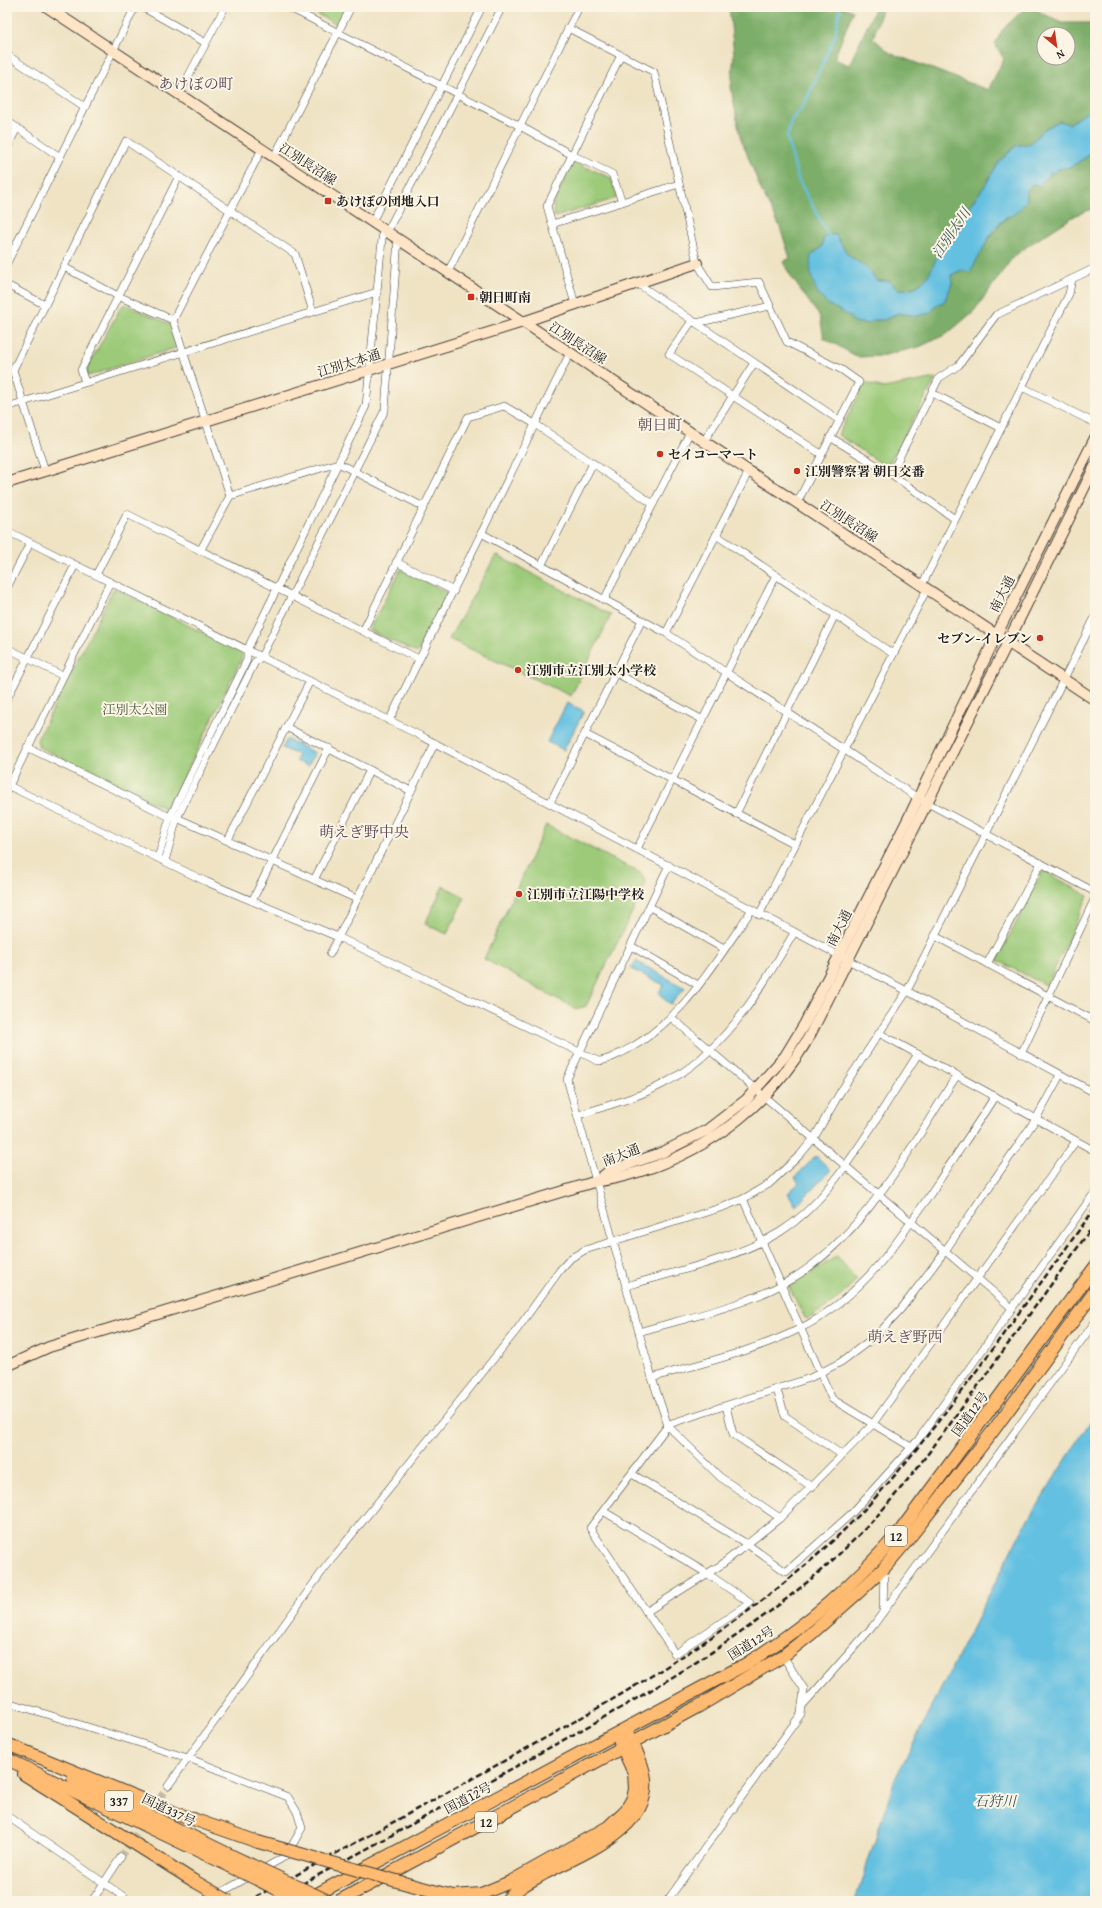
<svg xmlns="http://www.w3.org/2000/svg" width="1102" height="1908" viewBox="0 0 1102 1908" font-family="'Gentium Book Plus','Noto Serif JP',serif">
  <rect width="100%" height="100%" fill="#fcf5e5"/>
  <filter id="ink" filterUnits="userSpaceOnUse"><feTurbulence type="fractalNoise" baseFrequency=".025" numOctaves="2"/><feDisplacementMap in="SourceGraphic" scale="8" xChannelSelector="R" yChannelSelector="G"/><feConvolveMatrix kernelMatrix="1 2 1 2 8 2 1 2 1" color-interpolation-filters="sRGB"/></filter>
  <filter id="wash" filterUnits="userSpaceOnUse"><feTurbulence type="fractalNoise" baseFrequency=".012" numOctaves="4" result="noise"/><feDisplacementMap in="SourceGraphic" scale="16" xChannelSelector="R" yChannelSelector="G"/><feGaussianBlur stdDeviation="0.9" result="paint"/><feColorMatrix in="noise" values="0 0 0 0 0 0 0 0 0 0 0 0 0 0 0 0 0 1.4 0 .05"/><feComposite in="paint" operator="in"/></filter>
  <g filter="url(#wash)">
    <rect width="100%" height="100%" fill="#efe3c4"/>
    <!-- green -->
    <g fill="#9cca79" stroke="#5c734a">
      <path d="M303,7H347L338,25Z"/>
      <path d="M574,162L611,178L617,198L555,217L553,204Z"/>
      <path d="M125,304L172,325L178,347L88,376L86,370L121,307Z"/>
      <path d="M936,378L887,467L838,435L865,383L884,388Z"/>
      <path d="M496,555L611,615L571,696L449,639Z"/>
      <path d="M401,569L448,593L417,653L369,630Z"/>
      <path d="M114,588L243,653L240,662L168,810L39,747L37,740Z"/>
      <path d="M546,825L642,874L646,884L586,1006L576,1009L484,959Z"/>
      <path d="M1043,870L1088,896L1047,986L997,960Z"/>
      <path d="M443,886L465,897L447,934L425,924Z"/>
      <path d="M837,1256L857,1280L834,1302L808,1319L805,1318L789,1287Z"/>
    </g>
    <!-- forest -->
    <path fill="#7dae69" stroke="#4c6542" fill-rule="evenodd" d="M729,7H843L853,11L834,59L849,65L876,7H883L873,38L890,53L988,90L1004,59L995,44L1002,30L1026,7H1031L1061,23H1086L1095,26V108L1089,110L1069,124L1059,121L1043,130L1031,143L1016,146L999,162L961,228L948,237L929,276L918,285L908,290L897,289L890,281H877L867,268L848,255L835,234L824,237L822,247L811,256L829,305L849,315L854,322L884,320L898,313L917,316L930,313L938,304L944,302L952,284L951,275L962,270L970,271C978,258 998,218 1011,216L1029,187L1033,184L1039,186L1050,173L1056,172L1058,169L1071,167L1095,151V208L1076,215L1029,245L1013,257L974,311L947,334L919,347L881,356L858,357L824,338L820,317L792,278L783,262L790,258L780,227L762,192L740,136L731,87L734,54ZM1044,34H1068V58H1044Z"/>
    <!-- water -->
    <g fill="#63c0e1" stroke="#406e7e">
      <path d="M1095,108V151L1071,167L1058,169L1056,172L1050,173L1039,186L1033,184C1027,188 1026,192 1027,199L1019,210L1011,216L1006,217L994,229L970,272L962,270L951,275L952,284L944,302L938,304L930,313L917,316L898,313L884,320H874L868,324L854,322C848,313 840,311 831,306C815,297 808,273 811,256L822,247L824,237L835,234L848,255L867,268L877,281H890L897,289C934,293 930,258 948,238C951,234 957,231 961,228L962,216L984,187L999,162L1016,146L1031,143L1043,130L1059,121L1069,124L1089,110Z"/>
      <path d="M567,703L584,711L564,750L547,742Z"/>
      <path d="M287,739L315,753L308,766L296,761L298,755L282,748Z"/>
      <path d="M636,961L685,988L671,1004L666,1001L659,992L664,985L631,969Z"/>
      <path d="M816,1156L831,1170L796,1206L788,1193L799,1183L795,1177Z"/>
      <path d="M1095,1414V1901H855L895,1779L1025,1524Z"/>
    </g>
    <g fill="none" stroke-linecap="round" stroke-linejoin="round">
      <!-- stream -->
      <path stroke="#63c0e1" stroke-width="2.5" d="M830,238L798,179L787,138L791,121L804,105L835,36L840,7"/>
    </g>
  </g>
  <g filter="url(#ink)">
    <g fill="none" stroke-linecap="round" stroke-linejoin="round">
      <!-- street-tunnel -->
      <g stroke="#c5bba2" stroke-width="7" stroke-dasharray="7 3.5" stroke-linecap="butt">
        <path d="M154,1807L168,1786"/>
        <path d="M121,1857L144,1822"/>
      </g>
      <defs>
        <g id="street">
          <path d="M142,7L206,43"/>
          <path d="M288,7L520,126L572,155L612,174L622,202"/>
          <path d="M568,28L654,72L697,263L712,287L759,282L787,342L842,370L859,382L797,503"/>
          <path d="M7,55L85,107"/>
          <path d="M179,94L225,7"/>
          <path d="M7,121L60,157"/>
          <path d="M7,148L17,128"/>
          <path d="M274,157L351,7"/>
          <path d="M372,222L482,7"/>
          <path d="M552,224L679,184"/>
          <path d="M387,232L502,7"/>
          <path d="M7,263L135,7"/>
          <path d="M64,267L118,296L173,320"/>
          <path d="M448,272L579,7"/>
          <path d="M637,283L839,420"/>
          <path d="M7,285L45,305"/>
          <path d="M575,304L547,206L621,55"/>
          <path d="M692,321L669,354L821,454"/>
          <path d="M696,323L770,306"/>
          <path d="M85,382L81,370L179,176"/>
          <path d="M1022,387L1095,423"/>
          <path d="M932,393L1001,428"/>
          <path d="M7,407L377,292"/>
          <path d="M830,437L891,474L955,519"/>
          <path d="M704,441L754,363"/>
          <path d="M45,471L13,370L126,141L295,254L313,312"/>
          <path d="M891,474L939,378L959,365L996,315L1095,268"/>
          <path d="M230,496L173,320L262,149"/>
          <path d="M7,531L425,738L907,991L1095,1093"/>
          <path d="M481,533L666,633L918,798L1095,892"/>
          <path d="M716,535L893,654"/>
          <path d="M200,551L230,496L338,463L424,507"/>
          <path d="M396,562L454,591"/>
          <path d="M541,566L593,463"/>
          <path d="M96,575L127,514L419,659"/>
          <path d="M922,585L1069,294L1072,279"/>
          <path d="M7,588L30,543"/>
          <path d="M604,600L690,432"/>
          <path d="M363,631L468,417L504,406L535,424L653,504"/>
          <path d="M666,633L749,471"/>
          <path d="M7,648L63,676"/>
          <path d="M616,673L703,720"/>
          <path d="M7,699L75,565"/>
          <path d="M389,721L570,353"/>
          <path d="M286,727L411,791"/>
          <path d="M585,734L795,844"/>
          <path d="M27,747L170,817L177,818L357,899"/>
          <path d="M7,785L207,882L338,937L598,1061C606,1061 614,1056 621,1053C681,1024 714,963 751,911"/>
          <path d="M7,790L110,582"/>
          <path d="M550,803L642,620"/>
          <path d="M736,814L835,615"/>
          <path d="M228,840L310,681"/>
          <path d="M637,849L776,575"/>
          <path d="M158,858L170,817L247,660V650L366,406L383,229"/>
          <path d="M165,861L177,818L255,662L261,657L385,410L398,239"/>
          <path d="M669,865L567,1079L652,1378L668,1426L720,1477L780,1518"/>
          <path d="M314,880L370,770"/>
          <path d="M252,901L329,748"/>
          <path d="M650,907L724,949"/>
          <path d="M759,915L927,589"/>
          <path d="M935,936L1095,1021"/>
          <path d="M631,946L698,985"/>
          <path d="M330,954L435,743"/>
          <path d="M987,964L1041,863"/>
          <path d="M672,1018L1012,1308"/>
          <path d="M879,1033L1095,1151"/>
          <path d="M1021,1054L1095,898"/>
          <path d="M578,1115C606,1106 637,1098 663,1084C726,1051 759,991 794,933"/>
          <path d="M743,1199L832,1399L911,1447"/>
          <path d="M626,1286C677,1271 735,1259 780,1232C820,1207 846,1166 871,1128C887,1103 903,1078 918,1054"/>
          <path d="M639,1332C686,1318 740,1307 783,1284C861,1242 910,1148 957,1075"/>
          <path d="M652,1378C701,1363 756,1351 801,1328C862,1297 900,1240 937,1184C956,1155 976,1126 995,1096"/>
          <path d="M777,1390L785,1416L842,1455"/>
          <path d="M726,1406L733,1434L812,1487"/>
          <path d="M632,1474L747,1544L786,1572L852,1513L918,1440L1095,1192"/>
          <path d="M603,1511L708,1574L750,1603L675,1654L590,1528L669,1424L810,1378L841,1362L877,1335L901,1309L945,1251L1036,1119L1060,1075"/>
          <path d="M646,1612L721,1565L780,1518L872,1425L1076,1141"/>
          <path d="M883,1612L884,1568"/>
          <path d="M7,1702L188,1758L288,1797L297,1812L302,1828L286,1856L261,1870"/>
          <path d="M802,1706L873,1626L1095,1322"/>
          <path d="M168,1786L324,1569L516,1331L560,1270L571,1258L585,1250L723,1207L743,1199L769,1184L800,1155L814,1138L841,1091L907,991L1095,617"/>
          <path d="M7,1816L130,1901"/>
          <path d="M92,1901L121,1857"/>
          <path d="M206,1901L252,1875"/>
          <path d="M667,1901L801,1714L804,1689L783,1656"/>
        </g>
        <g id="secondary">
          <path d="M47,7L1095,700"/>
          <path d="M7,483L523,322L697,263"/>
          <path d="M597,1181L609,1171L661,1153L707,1130L746,1100L785,1056L805,1023L910,815L997,634L1095,438"/>
          <path d="M7,1366L49,1347L597,1181C614,1180 628,1175 644,1170C713,1148 773,1100 809,1037L1008,642L1095,466"/>
        </g>
        <g id="highway">
          <path d="M7,1744L173,1812L258,1842"/>
          <path d="M7,1759L230,1866"/>
          <path d="M24,1774L194,1881"/>
          <path d="M73,1778L232,1856"/>
          <path d="M411,1885L453,1896L481,1894L510,1882L608,1827L626,1810L633,1798L635,1789L634,1773L619,1740"/>
          <path d="M304,1901L746,1664C807,1625 854,1585 901,1530L1095,1267"/>
          <path d="M339,1901L699,1706L783,1656L811,1634L862,1589L884,1568L906,1542L993,1431L1095,1291"/>
          <path d="M506,1901C517,1887 531,1881 545,1873C583,1853 656,1827 644,1773C641,1759 634,1746 628,1734"/>
        </g>
      </defs>
      <!-- street casing -->
      <use href="#street" stroke="#3c3a35" stroke-width="8"/>
      <!-- secondary casing -->
      <use href="#secondary" stroke="#3c3a35" stroke-width="12"/>
      <!-- highway casing -->
      <use href="#highway" stroke="#3c3a35" stroke-width="14"/>
      <!-- street -->
      <use href="#street" stroke="#fff" stroke-width="7"/>
      <!-- secondary -->
      <use href="#secondary" stroke="#ffe4c6" stroke-width="10"/>
      <!-- highway -->
      <use href="#highway" stroke="#febb71" stroke-width="12"/>
      <!-- rail -->
      <g stroke="#1c1c1c" stroke-width="2.5" stroke-dasharray="6 3" stroke-linecap="butt">
        <path d="M248,1901C337,1853 425,1805 513,1756C637,1687 760,1617 860,1514C904,1468 942,1417 980,1366C1018,1314 1057,1261 1095,1208"/>
        <path d="M270,1901C360,1853 449,1804 538,1754C658,1688 783,1618 876,1517C914,1475 947,1428 980,1383C1018,1330 1057,1277 1095,1223"/>
      </g>
      <defs>
        <g id="highway-bridge">
          <path d="M258,1842L411,1885"/>
          <path d="M232,1856L328,1901"/>
          <path d="M230,1866L301,1901"/>
          <path d="M194,1881L229,1901"/>
        </g>
      </defs>
      <!-- highway-bridge casing -->
      <use href="#highway-bridge" stroke="#3c3a35" stroke-width="14" stroke-linecap="butt"/>
      <!-- highway-bridge -->
      <use href="#highway-bridge" stroke="#febb71" stroke-width="12"/>
    </g>
  </g>
  <!-- markers -->
  <g fill="#c8321e" stroke="#fcf5e5" stroke-width="1.5">
    <rect x="324" y="197" width="8" height="8" rx="2"/>
    <rect x="467" y="293" width="8" height="8" rx="2"/>
    <circle cx="660" cy="454" r="4"/>
    <circle cx="797" cy="471" r="4"/>
    <circle cx="1040" cy="638" r="4"/>
    <circle cx="518" cy="670" r="4"/>
    <circle cx="519" cy="894" r="4"/>
  </g>
  <g text-anchor="middle" dominant-baseline="central" stroke-width="4" stroke-linejoin="round" paint-order="stroke">
    <!-- shield labels -->
    <g fill="#fcf5e5" stroke="#5f5d58" stroke-width="1">
      <rect x="885" y="1526" width="22" height="20" rx="3"/>
      <rect x="105" y="1791" width="28" height="20" rx="3"/>
      <rect x="475" y="1812" width="22" height="20" rx="3"/>
    </g>
    <g font-size="12" font-weight="bold" fill="#1c1c1c">
      <text x="896" y="1536">12</text>
      <text x="119" y="1801">337</text>
      <text x="486" y="1822">12</text>
    </g>
    <!-- street labels -->
    <g font-size="13" fill="#1c1c1c" stroke="#fcf5e5">
      <text transform="translate(308 164) rotate(33)">江別長沼線</text>
      <text transform="translate(578 343) rotate(33)">江別長沼線</text>
      <text transform="translate(349 363) rotate(-17)">江別太本通</text>
      <text transform="translate(849 521) rotate(33)">江別長沼線</text>
      <text transform="translate(1002 594) rotate(-63)">南大通</text>
      <text transform="translate(839 928) rotate(-63)">南大通</text>
      <text transform="translate(621 1155) rotate(-21)">南大通</text>
      <text transform="translate(970 1414) rotate(-54)">国道12号</text>
      <text transform="translate(751 1643) rotate(-32)">国道12号</text>
      <text transform="translate(468 1798) rotate(-28)">国道12号</text>
      <text transform="translate(169 1810) rotate(26)">国道337号</text>
    </g>
    <!-- poi labels -->
    <g font-size="13" font-weight="bold" fill="#1c1c1c" stroke="#fcf5e5" text-anchor="start">
      <text x="336" y="201">あけぼの団地入口</text>
      <text x="479" y="297">朝日町南</text>
      <text x="668" y="454">セイコーマート</text>
      <text x="805" y="471">江別警察署 朝日交番</text>
      <text x="1032" y="638" text-anchor="end">セブン-イレブン</text>
      <text x="526" y="670">江別市立江別太小学校</text>
      <text x="527" y="894">江別市立江陽中学校</text>
    </g>
    <!-- park labels -->
    <g font-size="13" fill="#49593d" stroke="#fcf5e5">
      <text x="135" y="709">江別太公園</text>
    </g>
    <!-- water labels -->
    <g font-size="14" font-style="italic" fill="#355561" stroke="#fcf5e5">
      <text transform="translate(951 233) rotate(-56)">江別太川</text>
      <text x="995" y="1801">石狩川</text>
    </g>
    <!-- quarter labels -->
    <g font-size="15" fill="#584554" stroke="#fcf5e5">
      <text x="196" y="83">あけぼの町</text>
      <text x="660" y="424">朝日町</text>
      <text x="364" y="831">萌えぎ野中央</text>
      <text x="905" y="1336">萌えぎ野西</text>
    </g>
  </g>
  <!-- margin -->
  <rect width="1102" height="1908" fill="none" stroke="#fcf5e5" stroke-width="24"/>
  <!-- north arrow -->
  <g transform="translate(1056 46) rotate(151)"><circle r="19" fill="#fcf5e5" stroke="#a29e95"/>
  <path d="M0-3L7 15L0 10L-7 15Z" fill="#c8321e"/>
  <text y="-6" font-size="11" font-weight="bold" text-anchor="middle" fill="#1c1c1c">N</text>
  </g>
</svg>
